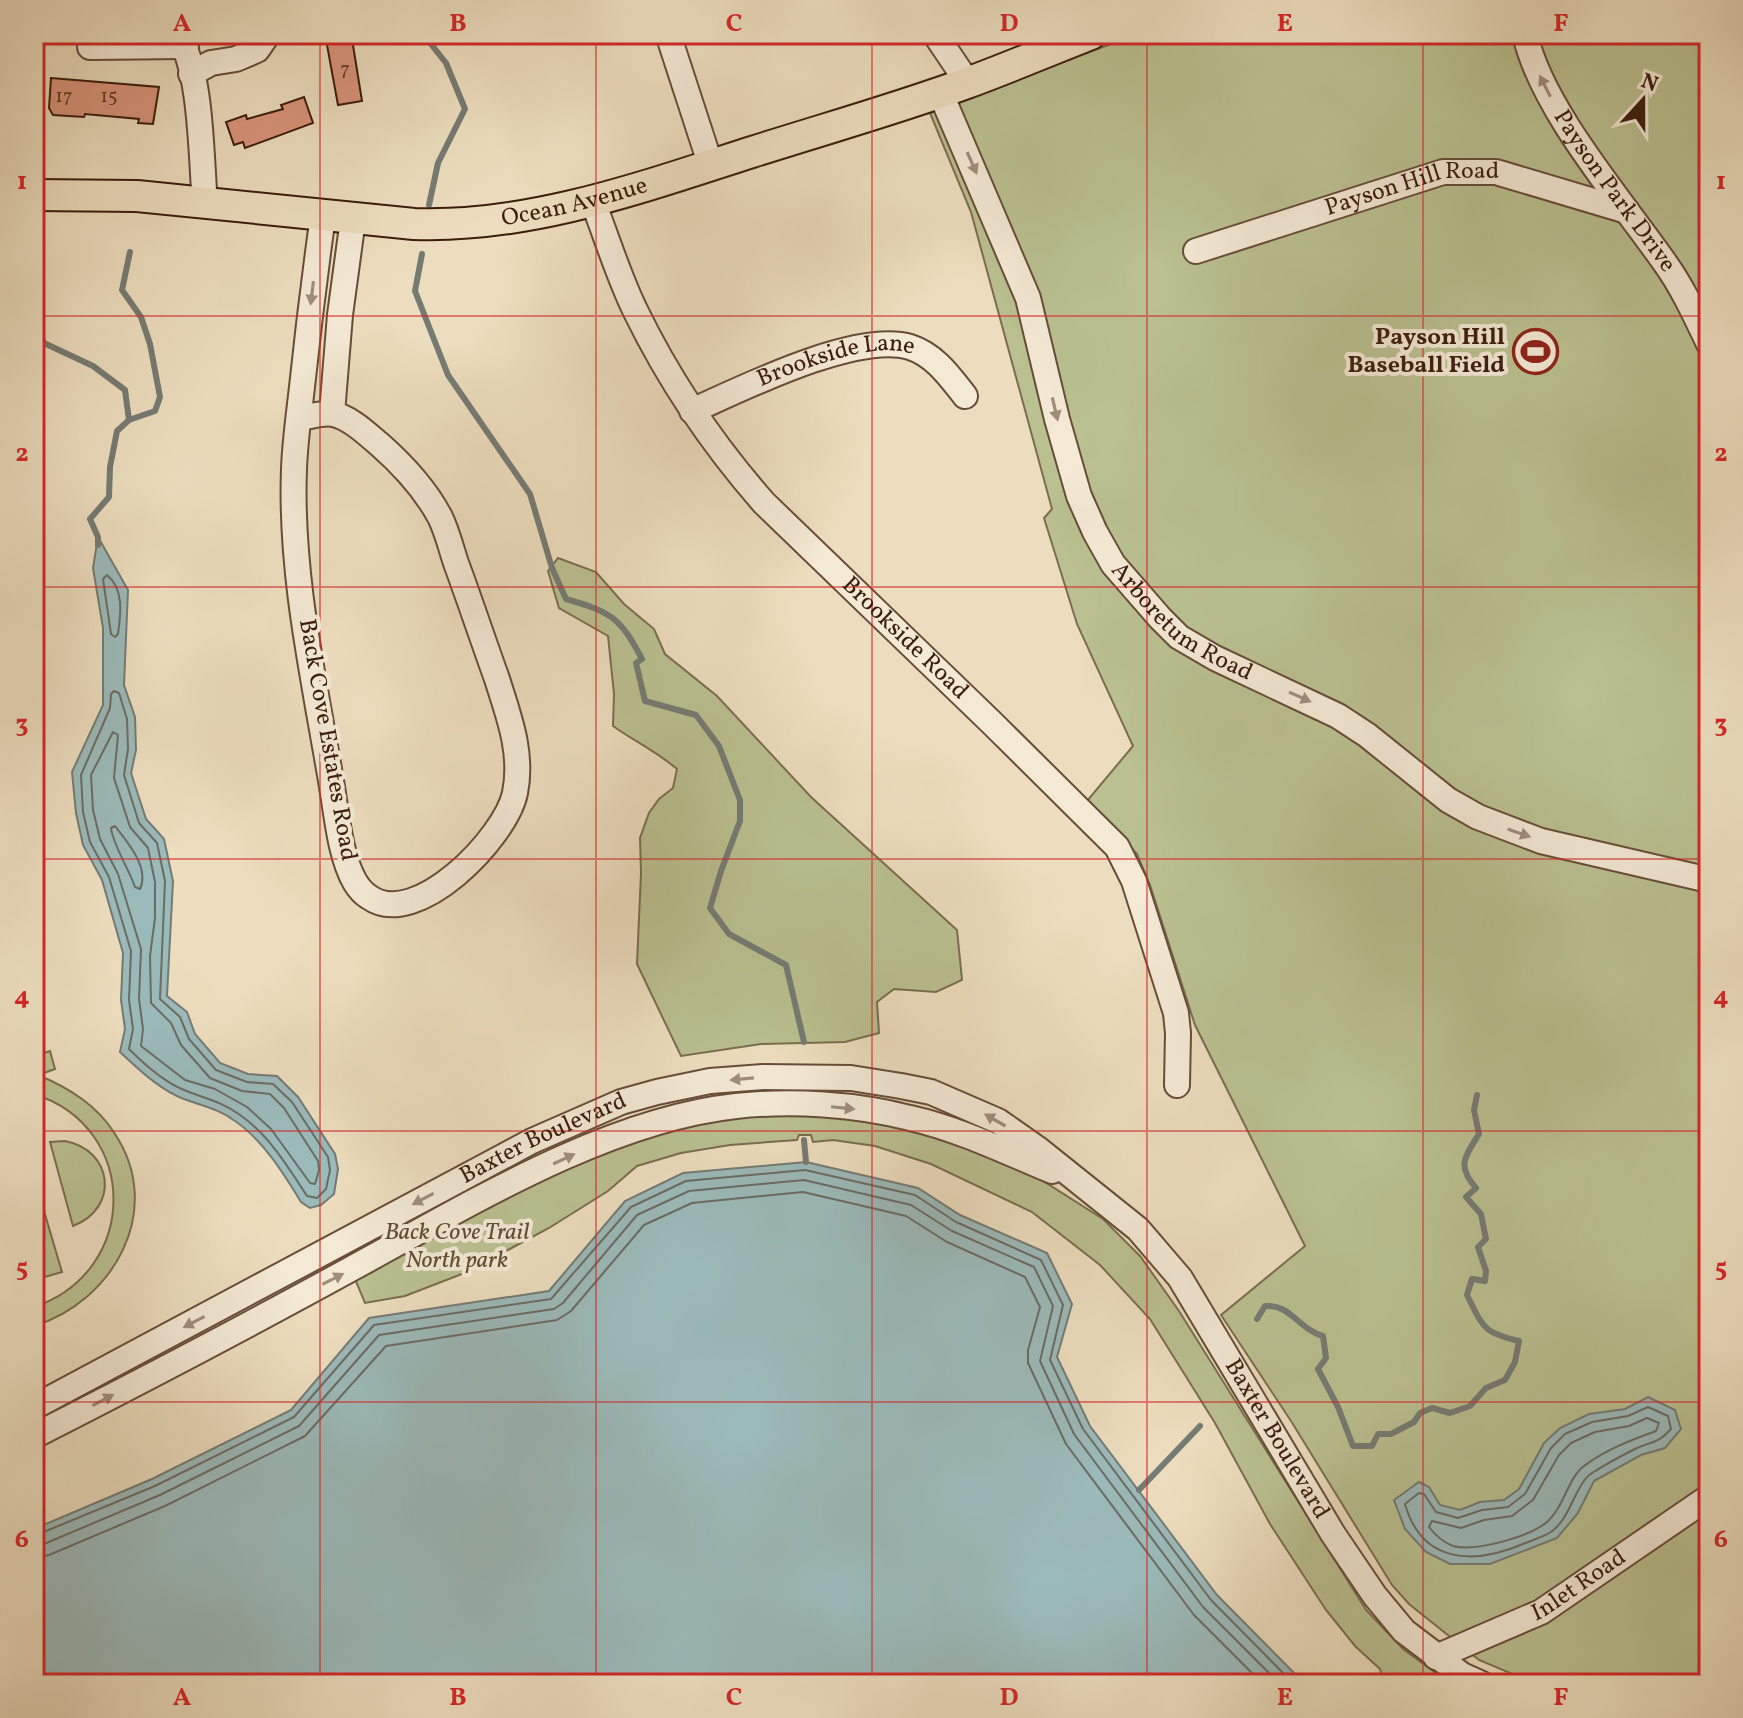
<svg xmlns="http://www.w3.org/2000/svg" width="1743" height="1718" viewBox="0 0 1743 1718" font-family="Vollkorn,serif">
  <rect width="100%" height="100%" fill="#ecddbe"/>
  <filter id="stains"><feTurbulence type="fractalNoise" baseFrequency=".0025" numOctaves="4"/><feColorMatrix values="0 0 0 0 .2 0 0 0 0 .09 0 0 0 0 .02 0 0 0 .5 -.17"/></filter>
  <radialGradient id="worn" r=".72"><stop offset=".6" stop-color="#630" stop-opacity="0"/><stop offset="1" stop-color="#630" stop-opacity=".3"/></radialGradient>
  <!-- green -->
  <g fill="#bac090" stroke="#7a6e4e" stroke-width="2">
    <path d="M1137,34H1697L1709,60V1684H1536L1479,1660L1409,1604L1392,1585L1291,1421L1221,1315L1305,1246L1195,1025L1150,885L1137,854L1087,801L1133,746L1077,624L1044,518L1052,509L971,212L930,113Z"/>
    <path d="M558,558L596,572L624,604L654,629L665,654L717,696L811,797L957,930L962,980L936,992L894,989L877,1002L879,1033L845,1042L761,1044L681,1056L637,964L641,873L640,838L649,813L659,799L673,788L677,769C657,752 634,741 613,726L614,694L608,636L559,608L548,571Z"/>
    <path d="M50,1051L55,1069L38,1075C69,1088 97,1105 115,1134C165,1210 114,1301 34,1326V1307C139,1272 141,1128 34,1094V1056Z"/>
    <path d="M731,1109L911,1120L1010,1160L1103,1219L1140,1256L1179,1311L1366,1610L1403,1649L1451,1684H1384L1380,1669L1355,1646L1326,1610L1270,1524L1215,1423L1150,1319L1100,1265L1032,1212L931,1164L875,1146L833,1140L813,1142L811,1135H799L797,1140L730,1145L681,1153L637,1166L608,1191L549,1228L467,1272L405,1296L365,1303L352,1272L585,1153Z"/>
    <path d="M65,1141C113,1150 120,1208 73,1226L50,1142Z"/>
    <path d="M34,1177L62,1272L34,1280Z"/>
  </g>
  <!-- water -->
  <g fill="#9bbaba" stroke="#757b74" stroke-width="2">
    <path d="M98,537L128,590L124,685L135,717L136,750L131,773L146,819L164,839L173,881L167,996L187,1012L195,1034L220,1063L248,1074L277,1076L298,1097L335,1154L338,1169L334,1194L321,1205L310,1208L301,1202C284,1174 263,1140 235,1121C218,1108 198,1105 179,1097C157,1087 137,1068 120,1052L125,1029L121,1000L123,953L102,880L83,845L76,813L72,772L103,705V628L93,568Z"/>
    <path d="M806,1162L918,1188L960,1215L1047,1253L1072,1304L1057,1357L1090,1426L1217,1595L1305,1684H34V1529L152,1479L291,1410L369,1318L549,1291L625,1201L683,1173Z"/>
    <path d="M1648,1397L1675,1410L1681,1429L1665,1448L1641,1455L1594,1481L1578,1513L1557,1538L1490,1564H1450L1426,1552L1405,1529L1394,1500L1419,1482L1429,1487L1440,1505L1460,1510L1480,1502L1504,1500L1519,1489L1544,1443L1560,1428L1589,1414L1625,1409Z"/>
  </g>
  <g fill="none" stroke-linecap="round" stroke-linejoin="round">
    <!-- shore -->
    <g stroke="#6b6c63" stroke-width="2">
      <path d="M107,575C124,589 121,613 118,634L115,637L111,634L103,579Z"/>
      <path d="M114,691L119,693L127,719L128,749L124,775L139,823L157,843L165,881L160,999L180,1017L189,1039L216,1070L247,1082L273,1084L292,1102L328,1157L330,1170L326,1189L317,1198L307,1196C289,1168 268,1134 240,1115C223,1102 203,1098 184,1090C164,1082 144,1064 129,1049L133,1029L129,1000L131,951L109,877L90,842L83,812L81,775L110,708L111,694Z"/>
      <path d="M113,732L118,735L114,778L130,827L148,848L155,882V918L150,956L151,1003L171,1023L181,1045L210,1078L242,1091L270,1094L284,1108L318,1161L319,1170L315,1184L310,1183L271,1129L247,1107L215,1089L185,1080L141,1046L143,1029L139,999L141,949L118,874L100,839L93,810L91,775Z"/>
      <path d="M115,826C127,842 150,867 140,889L135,887C129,869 113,845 111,828Z"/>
      <path d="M1648,1407L1668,1416L1671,1429C1658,1444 1651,1441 1635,1449C1621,1456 1606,1464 1592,1473C1575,1484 1571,1518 1551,1532C1543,1537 1532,1540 1523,1544C1474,1565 1422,1564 1405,1504L1419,1493L1424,1494L1436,1512L1458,1518L1482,1510L1508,1507L1525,1494L1551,1448L1565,1434L1592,1422L1628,1416Z"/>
      <path d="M1647,1418L1659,1423L1656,1431C1631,1440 1605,1450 1584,1466C1568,1478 1564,1507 1547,1522C1529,1537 1475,1552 1453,1546C1443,1542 1435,1535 1429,1527L1432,1521L1461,1528L1484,1520L1512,1516L1533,1500L1559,1455L1571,1443L1595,1432L1629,1426Z"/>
      <path d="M34,1536L155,1486L294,1417L374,1325L551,1299L631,1207L686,1181L805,1170L915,1195L956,1222L1041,1260L1063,1305L1050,1360L1083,1429L1211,1600L1294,1684"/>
      <path d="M34,1546L44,1544L160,1495L299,1426L379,1335L554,1309L563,1303L637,1215L689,1191L804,1180L911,1205L952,1231L1034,1267L1053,1306L1040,1361L1074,1434L1203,1607L1280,1684"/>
      <path d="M34,1558L49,1555L165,1506L305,1436L386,1346L557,1320L571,1311L644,1225L692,1203L803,1192L906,1216L947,1242L1025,1277L1040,1307L1028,1350V1363L1066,1444L1194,1615L1263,1684"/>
    </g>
    <!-- stream -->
    <g stroke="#757b74" stroke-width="6">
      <path d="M423,34L446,63L465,109L438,163L429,205"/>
      <path d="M422,254L415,291L448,375L530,494L552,568L566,599C611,612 620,617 642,659L636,663L645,701L696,715L719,746L740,800V821L721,871L710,908L729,934L786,965L804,1042"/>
      <path d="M34,325L44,343L93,366L125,390L129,420"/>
      <path d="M98,545V537L90,519L109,497L110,467L117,431L129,420L155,411L160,397L150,344L141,317L122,290L130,252"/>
      <path d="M804,1140L806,1162"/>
      <path d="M1257,1319L1265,1306C1291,1304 1298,1329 1323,1336L1326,1358L1318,1369L1338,1407L1353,1446H1372L1378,1434H1391L1414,1422L1420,1413L1432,1408L1450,1413L1470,1406L1486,1388L1505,1380L1515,1362L1519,1341C1483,1333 1483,1327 1467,1295L1472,1279L1485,1281L1486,1271L1478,1247L1486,1239L1481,1214L1466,1197L1476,1188C1456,1165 1465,1157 1479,1134L1474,1110L1477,1095"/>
      <path d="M1139,1490L1200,1426"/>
    </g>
  </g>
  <!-- building -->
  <g fill="#d9947a" stroke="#3b1d0c" stroke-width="2">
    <path d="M325,34H344L345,40L352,39L362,101L338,105Z"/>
    <path d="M51,78L159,87L153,124L138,123L139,119L85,114L84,117L53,115L49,108Z"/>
    <path d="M304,97L313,123L245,148L243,142L234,145L226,122L246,115L247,119L283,109L281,105Z"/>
  </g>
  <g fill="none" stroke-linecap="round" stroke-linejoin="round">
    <defs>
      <g id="minor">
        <path d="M177,34C202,68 201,160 205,204"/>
        <path d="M668,34L711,166"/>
        <path d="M935,34L968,83"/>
        <path id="s1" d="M1525,34C1541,108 1621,200 1665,263C1683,288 1696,317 1709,344"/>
        <path d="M90,47L186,46"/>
        <path d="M191,74L211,63L236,59L257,50L268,34"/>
        <path id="s2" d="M940,92L1028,298L1057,419L1079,496L1095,532L1113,564L1160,618L1179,637L1215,658L1338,716L1367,735L1448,800L1478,817L1541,841L1709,880"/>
        <path id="s3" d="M593,202C607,238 618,275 635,310C669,380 713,445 764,503L992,723L1117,847L1134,881L1176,1013L1178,1033L1177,1085"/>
        <path id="s4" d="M1196,251L1443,172H1496L1627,211"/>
        <path id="s5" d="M692,411C743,388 857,331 910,347C935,355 950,377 965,396"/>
        <path d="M332,413L340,315L353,219"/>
        <path d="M299,418C309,417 323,412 333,414C349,417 366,433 379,444C403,465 425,489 440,517C447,531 451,548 456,563C470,601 483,640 497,679C509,717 523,753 515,793C506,837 416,931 369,897C364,894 358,887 355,882C339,855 336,807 330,775C313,675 290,571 294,469C295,441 299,414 302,387C308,330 315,273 323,216"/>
        <path id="s6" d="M34,1407L532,1141L621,1102L657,1092L710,1081L763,1077L851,1078L901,1086L931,1092L998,1121L1038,1149L1138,1229L1180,1278L1333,1534L1375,1596L1404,1631L1462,1675L1482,1684"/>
        <path d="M34,1436C140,1382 245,1327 349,1270C465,1207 605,1120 736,1106C792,1100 856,1104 910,1118C959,1129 1006,1152 1052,1171"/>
        <path id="s7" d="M1436,1657L1541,1612L1709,1497"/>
      </g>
      <g id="major">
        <path id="s8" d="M34,195L137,196L414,224C530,228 643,187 752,152C824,129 896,109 967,83C1008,68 1050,50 1091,34"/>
      </g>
    </defs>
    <!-- minor casing -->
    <use href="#minor" stroke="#674d38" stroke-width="28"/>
    <!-- major casing -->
    <use href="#major" stroke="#3b1d0c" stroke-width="34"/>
    <!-- minor -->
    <use href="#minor" stroke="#f3e9d5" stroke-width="24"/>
    <!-- major -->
    <use href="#major" stroke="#ecddbe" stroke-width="30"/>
  </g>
  <!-- one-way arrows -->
  <defs><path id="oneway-solid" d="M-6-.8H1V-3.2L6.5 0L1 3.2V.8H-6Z" transform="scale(2)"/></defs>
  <g fill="#a08d7b">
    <use href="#oneway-solid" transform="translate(1545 86) rotate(-117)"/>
    <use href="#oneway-solid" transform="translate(972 163) rotate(66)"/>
    <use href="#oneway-solid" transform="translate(312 293) rotate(97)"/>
    <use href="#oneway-solid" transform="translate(1055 409) rotate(77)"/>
    <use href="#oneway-solid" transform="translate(1300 697) rotate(24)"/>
    <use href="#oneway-solid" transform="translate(1519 833) rotate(19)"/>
    <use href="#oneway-solid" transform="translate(742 1079) rotate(175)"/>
    <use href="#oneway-solid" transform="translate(843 1108) rotate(6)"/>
    <use href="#oneway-solid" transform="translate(995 1120) rotate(-150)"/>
    <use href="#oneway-solid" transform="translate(564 1159) rotate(-25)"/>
    <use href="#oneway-solid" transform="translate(423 1199) rotate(152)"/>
    <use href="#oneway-solid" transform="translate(333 1279) rotate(-27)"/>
    <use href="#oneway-solid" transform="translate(194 1322) rotate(152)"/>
    <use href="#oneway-solid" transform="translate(103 1400) rotate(-28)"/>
  </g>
  <!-- grid -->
  <path fill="none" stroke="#d62828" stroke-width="2" stroke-opacity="0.55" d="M320,34V1684M596,34V1684M872,34V1684M1147,34V1684M1423,34V1684M34,316H1709M34,587H1709M34,859H1709M34,1131H1709M34,1402H1709"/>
  <!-- icons -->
  <defs>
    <symbol id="stadium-ring" viewBox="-11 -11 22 22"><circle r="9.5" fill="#f3e9d5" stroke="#8f2418" stroke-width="1.5"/><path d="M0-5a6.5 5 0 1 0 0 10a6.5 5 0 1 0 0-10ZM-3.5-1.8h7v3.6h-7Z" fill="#8f2418"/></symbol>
  </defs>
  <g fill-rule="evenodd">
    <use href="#stadium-ring" x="1510" y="326" width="51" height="51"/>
  </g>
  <g text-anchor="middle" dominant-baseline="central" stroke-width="8" stroke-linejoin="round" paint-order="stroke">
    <!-- number labels -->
    <g font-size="20" fill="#623b28">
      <text x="345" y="70">7</text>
      <text x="64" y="97">17</text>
      <text x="109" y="97">15</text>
    </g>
    <!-- street labels -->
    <g font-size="24" fill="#3b1d0c" stroke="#f3e9d5">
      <text stroke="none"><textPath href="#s1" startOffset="182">Payson Park Drive</textPath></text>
      <text stroke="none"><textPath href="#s4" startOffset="226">Payson Hill Road</textPath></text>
      <text stroke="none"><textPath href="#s8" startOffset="544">Ocean Avenue</textPath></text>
      <text stroke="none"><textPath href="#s5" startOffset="154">Brookside Lane</textPath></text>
      <text stroke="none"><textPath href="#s2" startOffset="596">Arboretum Road</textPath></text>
      <text stroke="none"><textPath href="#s3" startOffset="544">Brookside Road</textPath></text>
      <text transform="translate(327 740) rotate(80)">Back Cove Estates Road</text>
      <text stroke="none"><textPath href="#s6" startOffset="576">Baxter Boulevard</textPath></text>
      <text stroke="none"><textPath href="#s6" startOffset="1478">Baxter Boulevard</textPath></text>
      <text stroke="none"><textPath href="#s7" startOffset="160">Inlet Road</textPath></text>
    </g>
    <!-- poi labels -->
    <g font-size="24" font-weight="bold" fill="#3b1d0c" stroke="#f3e9d5" text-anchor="end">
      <text x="1505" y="338">Payson Hill<tspan x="1505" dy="28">Baseball Field</tspan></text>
    </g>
    <!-- park labels -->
    <g font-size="24" font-style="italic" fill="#614e34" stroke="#f3e9d5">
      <text x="457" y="1233">Back Cove Trail<tspan x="457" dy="28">North park</tspan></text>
    </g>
  </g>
  <!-- margin -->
  <rect width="1743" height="1718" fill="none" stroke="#ecddbe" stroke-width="88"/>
  <!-- north arrow -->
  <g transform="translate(1643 100) rotate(21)" stroke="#f3e9d5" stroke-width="6" paint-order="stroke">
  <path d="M0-6L14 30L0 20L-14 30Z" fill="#3b1d0c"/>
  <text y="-12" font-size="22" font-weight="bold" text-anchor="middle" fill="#3b1d0c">N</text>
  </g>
  <rect x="44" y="44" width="1655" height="1630" fill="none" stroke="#d62828" stroke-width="3"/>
  <g font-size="26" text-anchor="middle" font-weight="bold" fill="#d62828">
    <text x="182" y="31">A</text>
    <text x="458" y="31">B</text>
    <text x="734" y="31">C</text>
    <text x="1009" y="31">D</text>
    <text x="1285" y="31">E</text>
    <text x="1561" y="31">F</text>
    <text x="22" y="189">1</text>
    <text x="1721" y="189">1</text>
    <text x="22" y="461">2</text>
    <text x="1721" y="461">2</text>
    <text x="22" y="732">3</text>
    <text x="1721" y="732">3</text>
    <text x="22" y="1004">4</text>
    <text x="1721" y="1004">4</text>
    <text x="22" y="1276">5</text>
    <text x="1721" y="1276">5</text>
    <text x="22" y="1547">6</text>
    <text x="1721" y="1547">6</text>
    <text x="182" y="1705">A</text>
    <text x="458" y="1705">B</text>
    <text x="734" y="1705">C</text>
    <text x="1009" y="1705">D</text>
    <text x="1285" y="1705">E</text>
    <text x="1561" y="1705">F</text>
  </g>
  <rect width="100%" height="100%" filter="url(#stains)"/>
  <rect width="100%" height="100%" fill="url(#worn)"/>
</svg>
